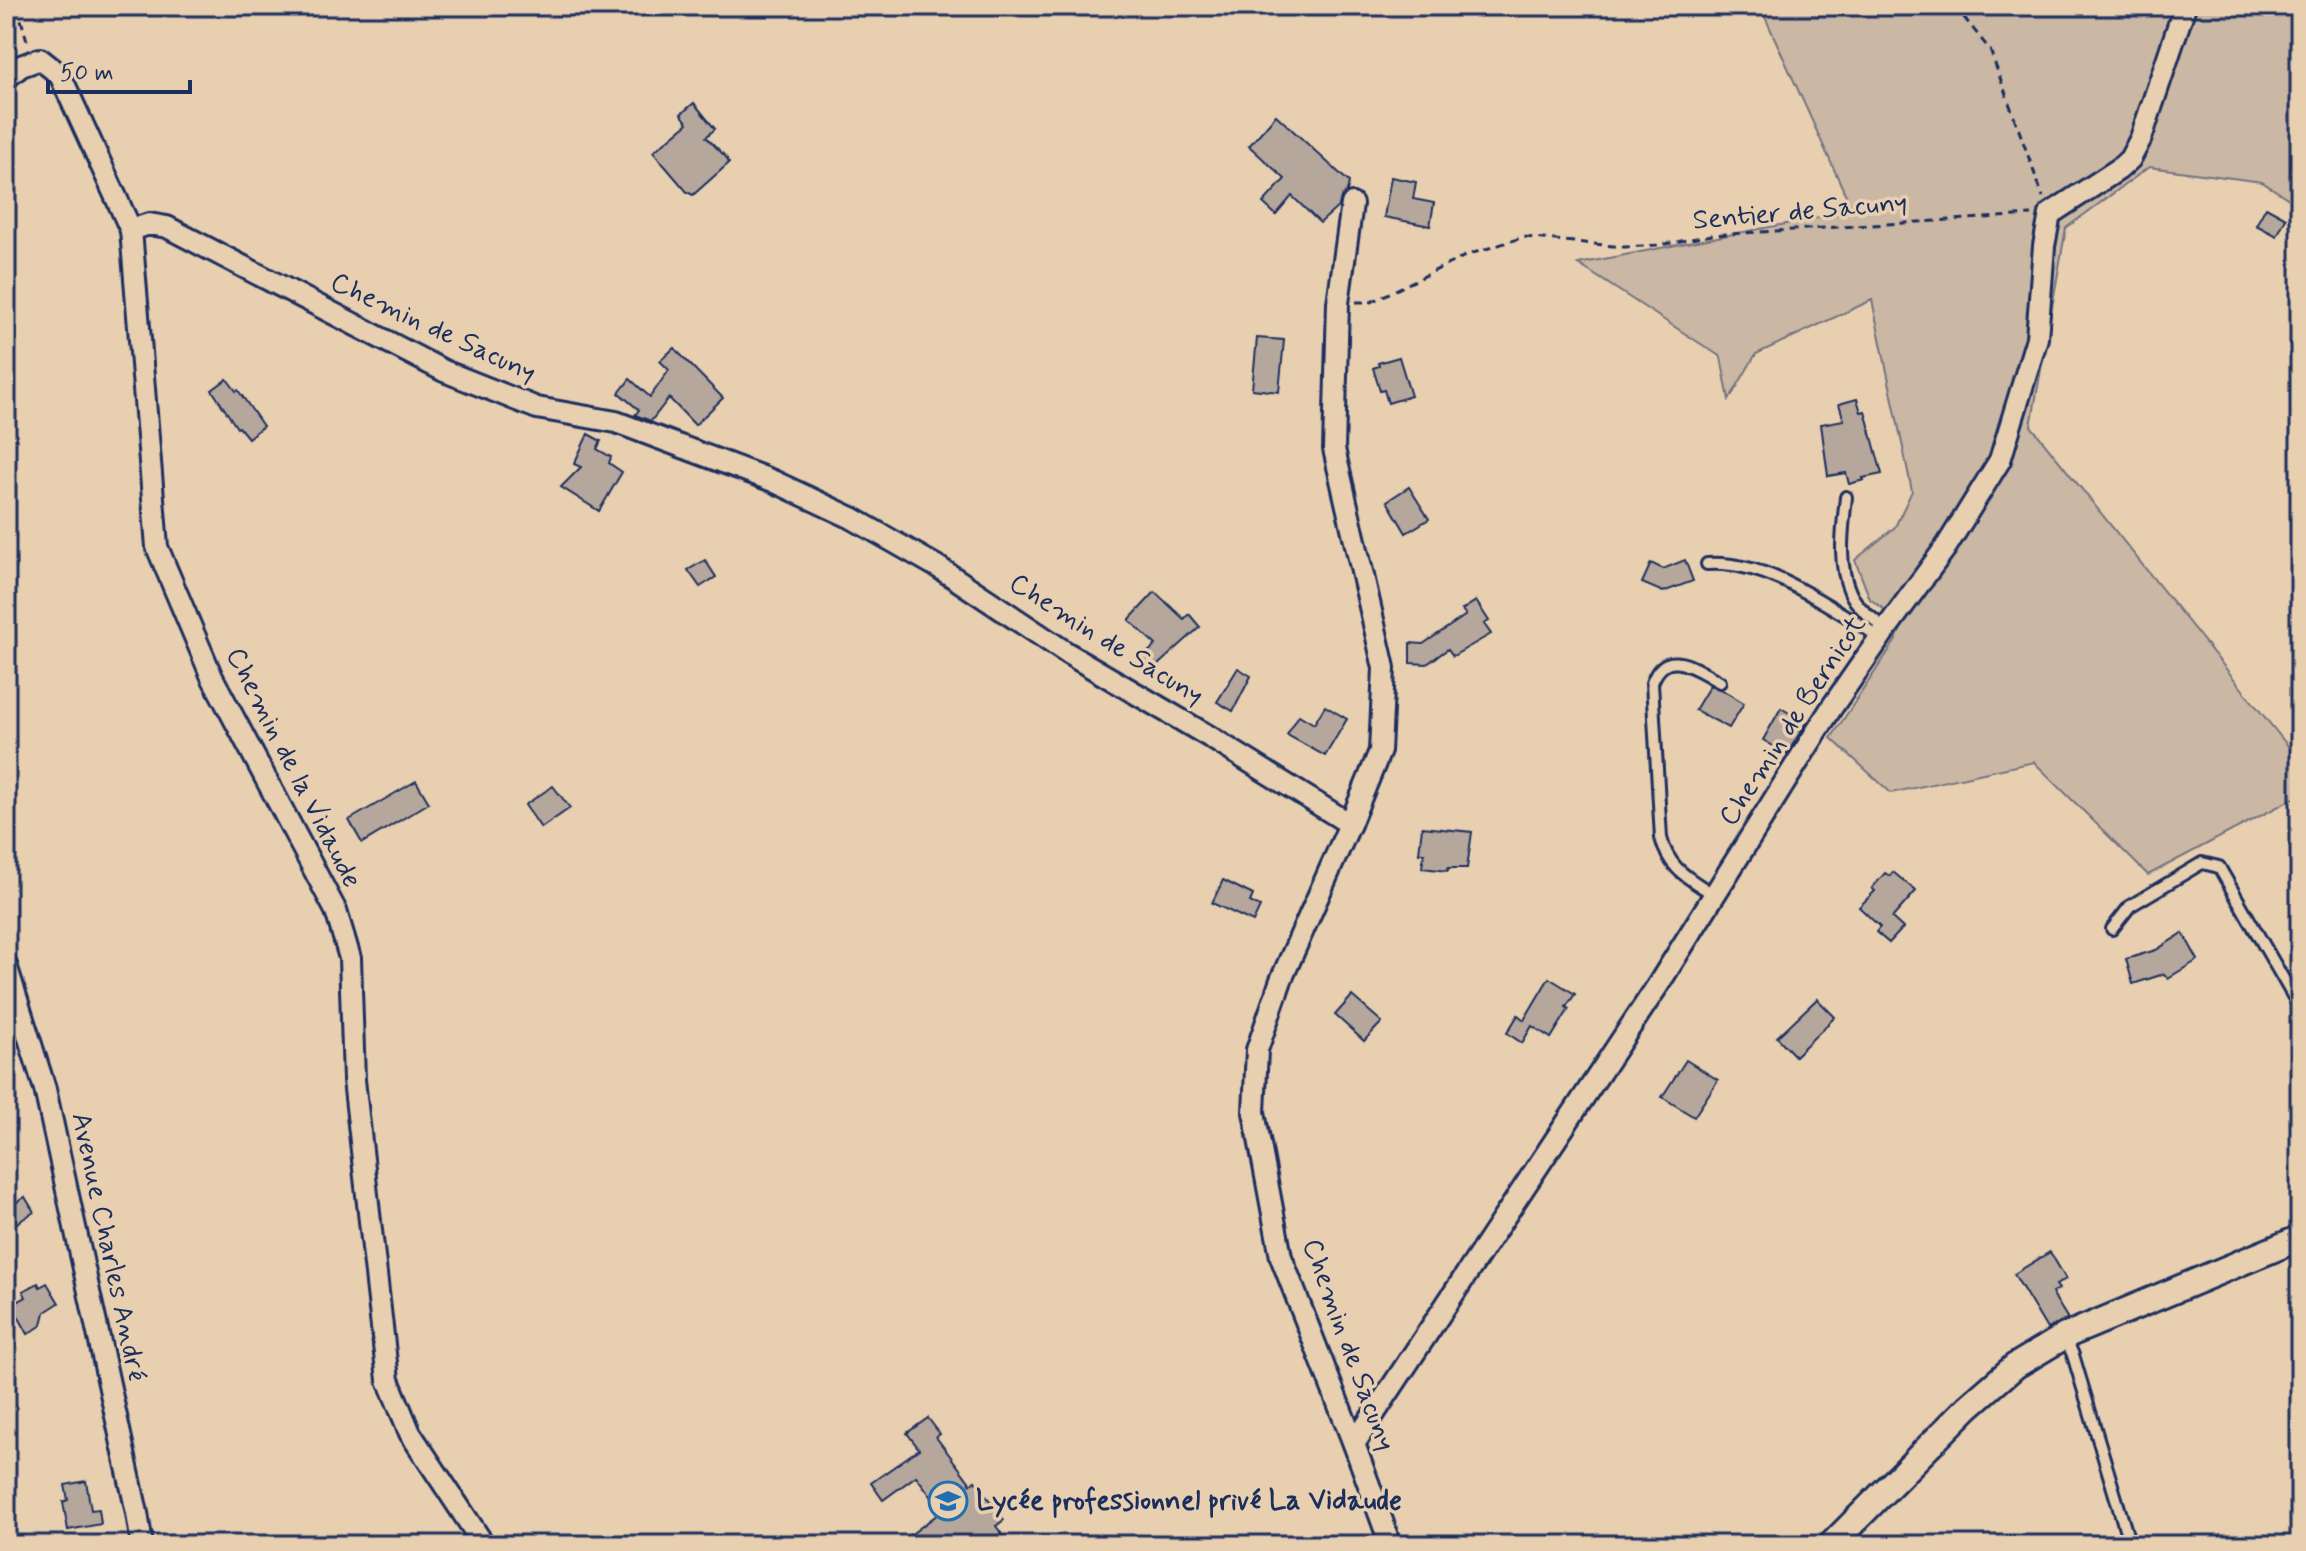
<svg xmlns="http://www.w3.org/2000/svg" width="2306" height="1551" viewBox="0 0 2306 1551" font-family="Mynerve,sans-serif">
  <rect width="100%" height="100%" fill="#e8cfb0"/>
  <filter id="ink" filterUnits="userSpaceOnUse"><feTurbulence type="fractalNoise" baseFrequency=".0125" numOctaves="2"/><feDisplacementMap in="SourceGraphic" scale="16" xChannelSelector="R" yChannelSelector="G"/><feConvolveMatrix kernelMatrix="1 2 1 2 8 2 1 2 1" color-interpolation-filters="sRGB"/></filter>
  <g filter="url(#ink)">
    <!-- green -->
    <path fill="#cab7a4" stroke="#727381" stroke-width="2" d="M1760,6H2300V206L2262,182L2149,167L2066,228L2031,426L2300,761V795L2148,875L2034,762L1891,793L1831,738L1896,640L1903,623L1870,599L1855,560L1895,527L1912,491L1872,300L1756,354L1729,400L1721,357L1578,264L1853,211Z"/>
    <!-- building -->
    <g fill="#b5a79c" stroke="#1b2f5e" stroke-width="2">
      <path d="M694,103L715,129L706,137L726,157L729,163L693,195L687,192L653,152L688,123L681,114Z"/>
      <path d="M1276,115L1349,182L1347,192L1341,197L1339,206L1320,223L1292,196L1276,215L1263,203L1285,179L1249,146Z"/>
      <path d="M1391,177L1416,182L1413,199L1434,203L1430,226L1384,217Z"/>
      <path d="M2266,207L2286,218L2277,236L2256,225Z"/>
      <path d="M1257,338L1284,340L1279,392L1252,389Z"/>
      <path d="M674,348L723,398L695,425L669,398L651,421L635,415L639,410L619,393L630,379L650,397L669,370L660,361Z"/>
      <path d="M1399,357L1411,396L1388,403L1384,390L1380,391L1373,368L1379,366L1378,363Z"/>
      <path d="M227,379L236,391L238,390L263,426L248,438L239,427L237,428L212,390Z"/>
      <path d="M1857,399L1861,412L1865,411L1882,474L1863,478L1864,480L1849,484L1846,473L1828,476L1821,424L1844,420L1839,404Z"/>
      <path d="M588,434L601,441L597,449L611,457L609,463L622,472L599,511L561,487L581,467L574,464Z"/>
      <path d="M1409,487L1429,519L1406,533L1387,501Z"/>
      <path d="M705,560L716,577L700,587L688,570Z"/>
      <path d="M1685,560L1693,581L1663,592L1642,583L1651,563L1663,569Z"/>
      <path d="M1155,592L1184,619L1189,614L1200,627L1149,673L1138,661L1156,645L1129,620Z"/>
      <path d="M1476,601L1489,621L1484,624L1491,634L1453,656L1448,649L1427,664L1410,663V643L1423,644L1466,615L1462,610Z"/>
      <path d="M1238,668L1251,676L1233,711L1217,702Z"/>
      <path d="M1710,685L1722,690L1744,703L1729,728L1695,710Z"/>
      <path d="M1325,706L1347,719L1325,756L1287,735L1299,715L1314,724Z"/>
      <path d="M1781,708L1806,723L1787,754L1763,740Z"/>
      <path d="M416,781L429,803L362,843L349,820Z"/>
      <path d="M553,786L570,808L541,828L525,805Z"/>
      <path d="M1422,827L1472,832L1467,868H1448V871L1422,868L1424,853H1419Z"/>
      <path d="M1893,872L1916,891L1892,918L1903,928L1889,943L1876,932L1880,927L1859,907L1875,891L1872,888L1885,873L1890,876Z"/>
      <path d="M1223,880L1253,895L1250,902L1260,907L1253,922L1212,903Z"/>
      <path d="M2183,933L2198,960L2168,978L2164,974L2133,984L2126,959L2156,950Z"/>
      <path d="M1549,978L1575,994L1566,1007L1569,1009L1551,1038L1532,1026L1522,1043L1507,1033L1518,1015L1524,1020Z"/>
      <path d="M1352,996L1382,1022L1364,1041L1335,1015Z"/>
      <path d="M1817,999L1835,1017L1795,1056L1777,1037Z"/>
      <path d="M1686,1060L1718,1080L1694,1117L1662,1097Z"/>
      <path d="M25,1197L34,1212L6,1230V1209Z"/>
      <path d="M2050,1252L2066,1279L2056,1285L2059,1289L2052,1293L2068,1319L2047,1329L2014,1274Z"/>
      <path d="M38,1283L40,1287L47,1283L59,1303L45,1312L42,1325L28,1334L12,1305L26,1297L23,1291Z"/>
      <path d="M928,1418L940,1434L936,1437L971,1484L975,1481L1004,1520L996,1526L1010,1545H916L909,1536L942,1511L916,1476L883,1500L871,1483L919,1449L907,1433Z"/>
      <path d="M86,1481L91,1510L99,1509L101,1524L68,1530L63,1502L68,1500L65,1485Z"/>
    </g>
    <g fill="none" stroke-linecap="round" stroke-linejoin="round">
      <defs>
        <g id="service">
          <path d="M1846,497C1843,527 1837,563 1850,592C1857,608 1873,619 1886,629"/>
          <path d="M1707,564C1765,560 1820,601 1867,629L1879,638"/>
          <path d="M1714,895C1689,878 1669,870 1661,838L1652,683C1666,645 1695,669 1720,682"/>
          <path d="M2112,929L2130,906L2202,863L2219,867L2300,1008"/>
          <path d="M2065,1337L2073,1355L2130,1545"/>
        </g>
        <g id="minor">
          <path d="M6,78L21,66L40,59L60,75L131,230L157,547L212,677L336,911L350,958L354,1080L388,1380L410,1433L484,1545"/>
          <path d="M131,230L149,224L167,227L444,371L537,408L616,422L773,481L852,518L938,567L1067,653L1210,737L1350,824L1281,980L1257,1050L1254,1112L1281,1257L1354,1444L1385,1529L1389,1545"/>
          <path d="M1350,824L1380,751L1384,668L1334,449L1338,303L1352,204"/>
          <path d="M6,965L45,1089L137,1513L142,1545"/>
          <path d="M1354,1444L1658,985L1832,707L1886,629L1946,547L2000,460L2037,338L2044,246L2050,214L2119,169L2130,159L2141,138L2185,6"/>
        </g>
        <path id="tertiary" d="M1831,1545L1968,1407L2015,1366L2065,1336L2300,1238"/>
      </defs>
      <!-- service casing -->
      <use href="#service" stroke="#1b2f5e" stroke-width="16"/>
      <!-- minor casing -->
      <use href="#minor" stroke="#1b2f5e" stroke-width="26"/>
      <!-- tertiary casing -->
      <use href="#tertiary" stroke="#1b2f5e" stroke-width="30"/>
      <!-- path -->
      <g stroke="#1b2f5e" stroke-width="3" stroke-dasharray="8 6" stroke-linecap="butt">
        <path d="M17,6L28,44"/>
        <path d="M1955,6L1990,50L2043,197"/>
        <path d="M6,28L17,6"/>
        <path d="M1356,302H1371L1467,255L1524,237L1624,247L1660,245L1712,235L2032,215"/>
      </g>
      <!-- service -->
      <use href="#service" stroke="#e8cfb0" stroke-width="10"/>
      <!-- minor -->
      <use href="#minor" stroke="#e8cfb0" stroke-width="20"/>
      <!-- tertiary -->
      <use href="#tertiary" stroke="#e8cfb0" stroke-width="24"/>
    </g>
  </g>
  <!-- icons -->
  <defs>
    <symbol id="school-ring" viewBox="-11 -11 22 22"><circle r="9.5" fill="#e8cfb0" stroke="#1f6fb2" stroke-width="1.5"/><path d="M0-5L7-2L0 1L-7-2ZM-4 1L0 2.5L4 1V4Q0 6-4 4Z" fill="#1f6fb2"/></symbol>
  </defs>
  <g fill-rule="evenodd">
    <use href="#school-ring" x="926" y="1479" width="44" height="44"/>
  </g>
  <g text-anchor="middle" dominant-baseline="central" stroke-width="7" stroke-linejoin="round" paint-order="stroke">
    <!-- street labels -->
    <g font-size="28" fill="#1b2f5e" stroke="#e8cfb0">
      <text transform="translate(1800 212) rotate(-5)">Sentier de Sacuny</text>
      <text transform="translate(433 328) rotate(25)">Chemin de Sacuny</text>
      <text transform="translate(1106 640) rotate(32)">Chemin de Sacuny</text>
      <text transform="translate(1793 721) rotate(-57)">Chemin de Bernicot</text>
      <text transform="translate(293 768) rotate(63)">Chemin de la Vidaude</text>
      <text transform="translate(108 1247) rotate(78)">Avenue Charles André</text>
      <text transform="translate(1348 1345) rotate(70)">Chemin de Sacuny</text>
    </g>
    <!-- poi labels -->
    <g font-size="28" font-weight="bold" fill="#1b2f5e" stroke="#e8cfb0" text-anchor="start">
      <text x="976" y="1501">Lycée professionnel privé La Vidaude</text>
    </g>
  </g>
  <!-- margin -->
  <rect width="2306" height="1551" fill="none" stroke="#e8cfb0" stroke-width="32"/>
  <rect x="16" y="16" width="2274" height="1519" fill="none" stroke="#1b2f5e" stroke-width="3" filter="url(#ink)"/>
  <!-- scale -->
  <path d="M48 80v12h142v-12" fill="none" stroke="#1b2f5e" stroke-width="4"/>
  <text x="60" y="80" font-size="24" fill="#1b2f5e" stroke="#e8cfb0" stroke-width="6" paint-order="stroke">50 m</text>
</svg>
